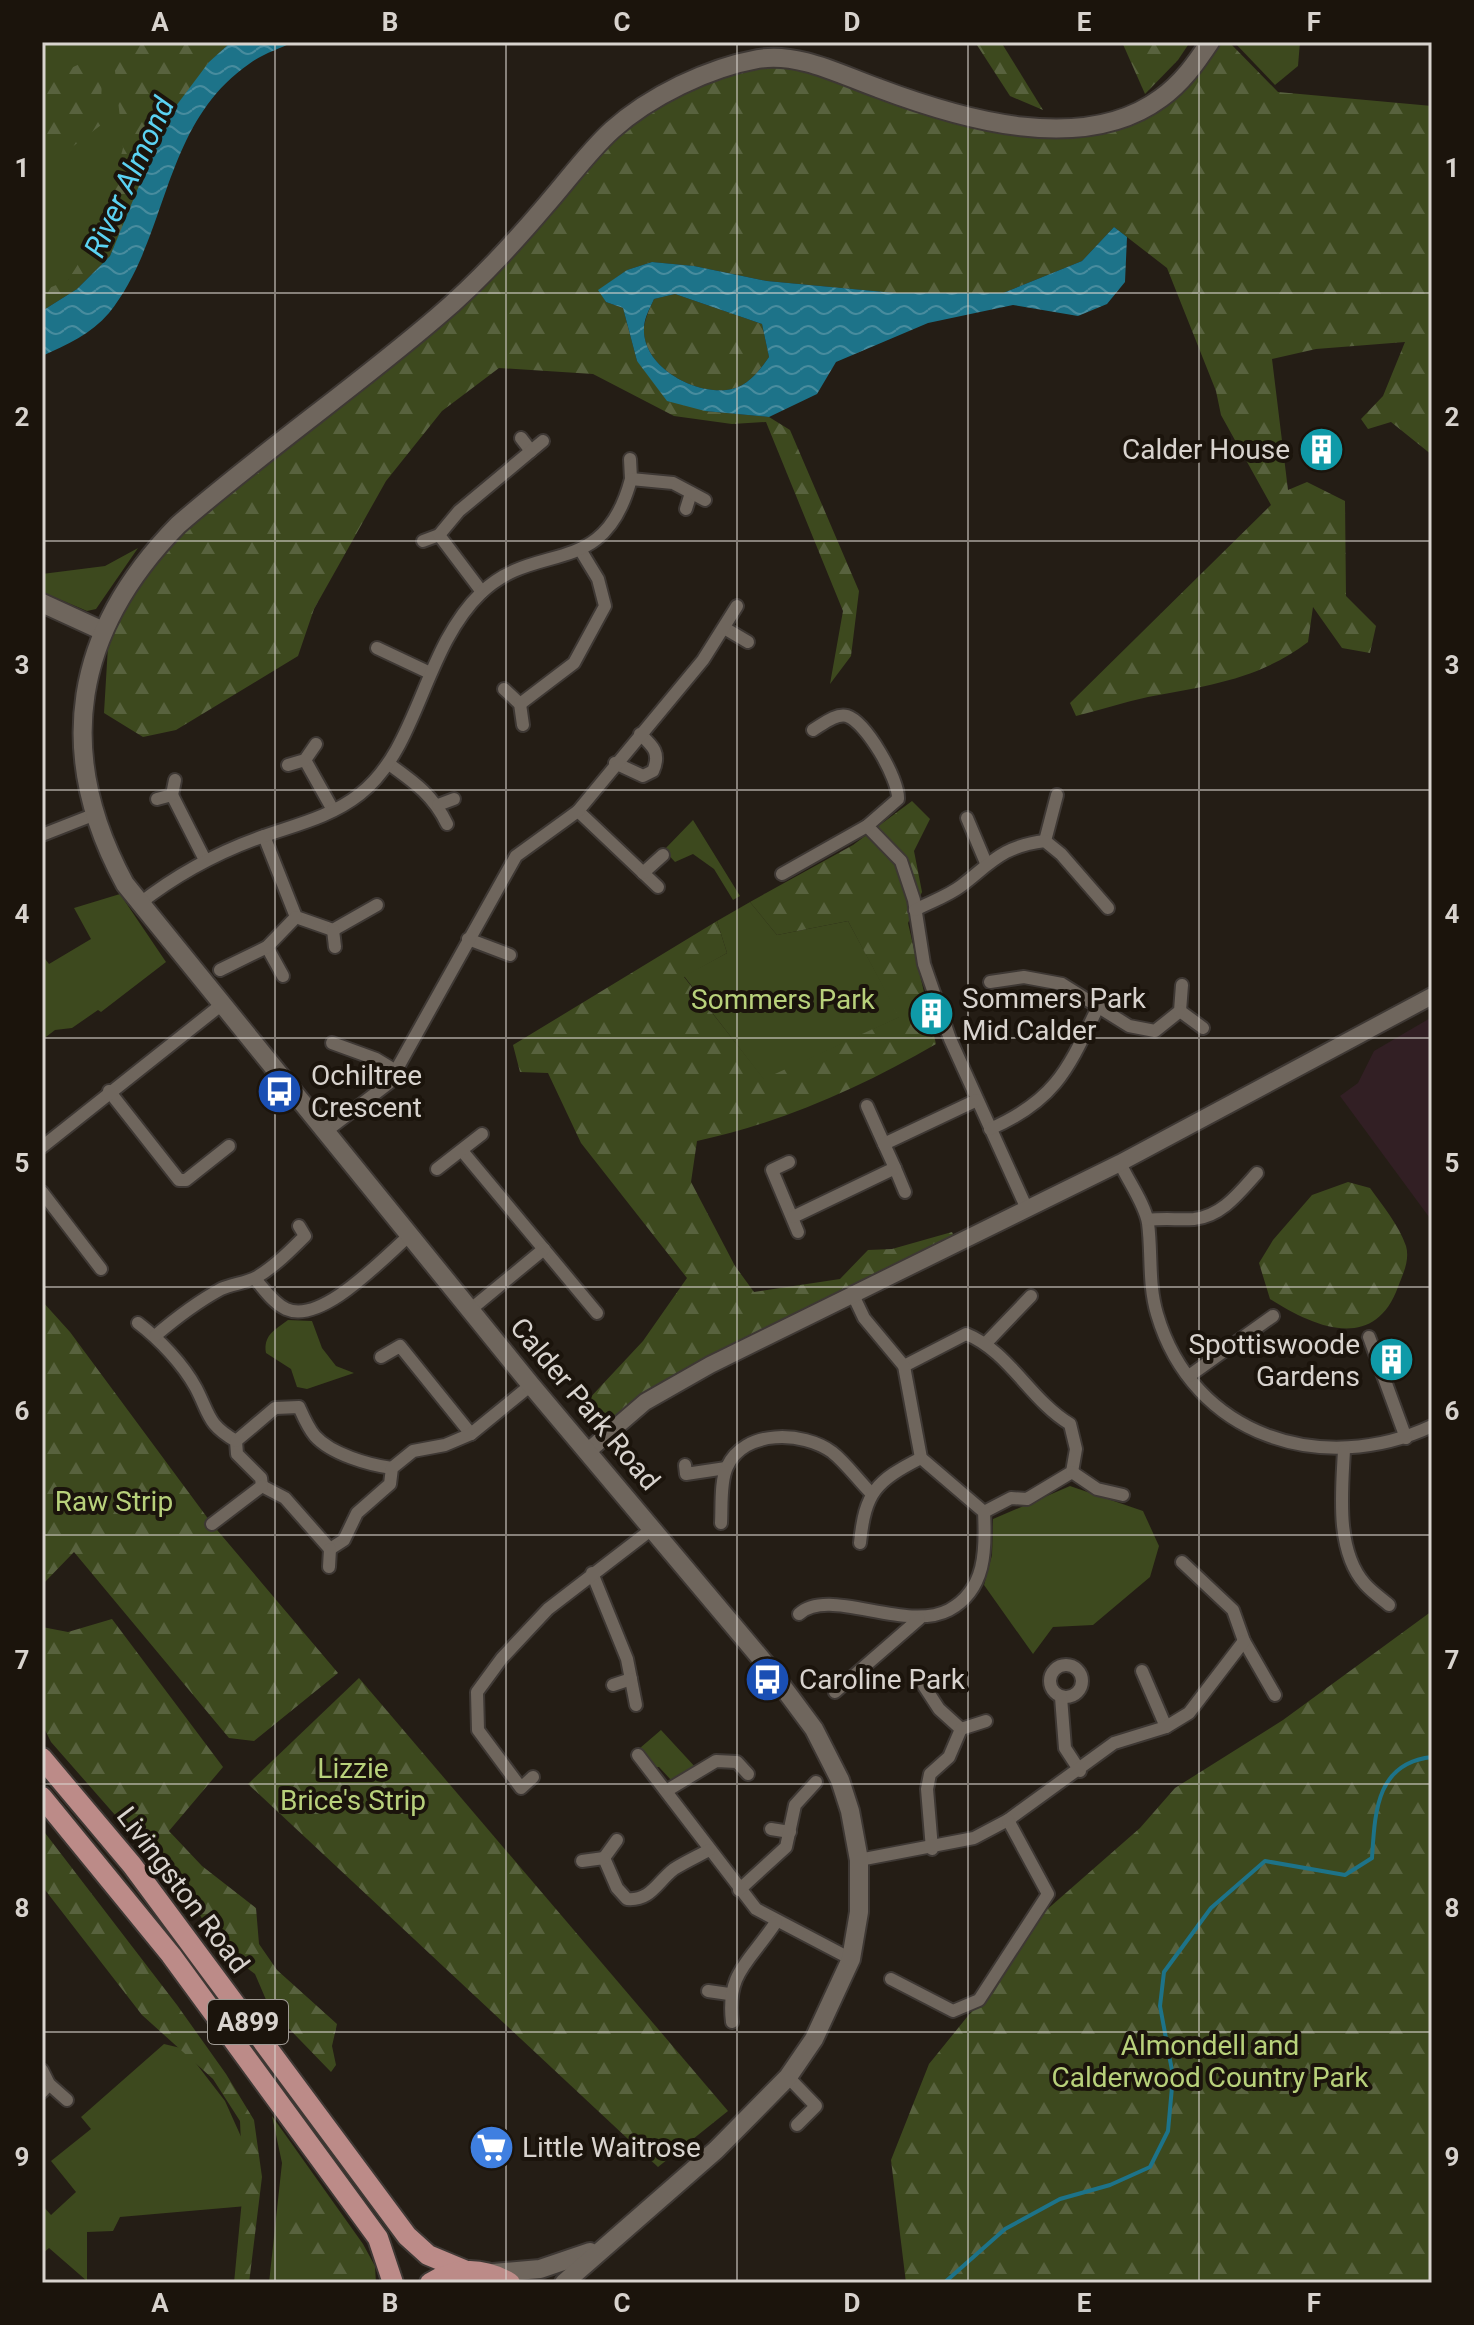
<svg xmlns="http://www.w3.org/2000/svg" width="1474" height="2325" viewBox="0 0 1474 2325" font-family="Roboto,sans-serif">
  <defs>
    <pattern id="forest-firs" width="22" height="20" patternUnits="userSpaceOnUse" patternTransform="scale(2)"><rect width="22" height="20" fill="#3d491e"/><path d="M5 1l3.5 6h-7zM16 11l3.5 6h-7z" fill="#58623e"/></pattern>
    <pattern id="water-waves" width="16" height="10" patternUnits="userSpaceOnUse" patternTransform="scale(2)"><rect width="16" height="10" fill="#1d7389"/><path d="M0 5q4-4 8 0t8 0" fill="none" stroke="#488c9e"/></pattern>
  </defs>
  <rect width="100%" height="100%" fill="#241d15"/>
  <!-- education -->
  <path fill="#321f24" d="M1432,1017V1221L1340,1096L1358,1083L1374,1051Z"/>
  <!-- green -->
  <g fill="#3d491e">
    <path d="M42,42H231L209,62L133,204L42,311Z"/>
    <path d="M1234,42H1300L1298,66L1275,85Z"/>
    <path d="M138,548L96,609L87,611L42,592V574L105,566Z"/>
    <path d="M693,820L740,896L733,900L714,869L693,854L675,862L664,850Z"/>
    <path d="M120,894L166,962L101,1012L98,1010L72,1028L55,1030L42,1040V955L49,964L91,939L74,908Z"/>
    <path d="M750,902L777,935L848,921L900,1017L764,1080L684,976L727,953L717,921Z"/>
    <path d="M288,1320L312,1321L322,1348L336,1366L354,1373L307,1389L297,1387L291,1369L266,1353C263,1335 275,1330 288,1320Z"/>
    <path d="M1070,1486L1143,1511L1159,1546L1150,1577L1093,1625L1053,1627L1033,1654L984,1585L992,1555L993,1519Z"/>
    <path d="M661,1730L697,1769L671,1780L659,1767H654L640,1748Z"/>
    <path d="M164,2044L185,2049L225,2101L243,2141L247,2206L120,2217L113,2231L87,2232V2281L49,2248L42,2254V2205L51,2215L76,2192L51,2161L91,2129L81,2117Z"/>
    <path d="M272,2116L363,2244L375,2266L376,2283H269L282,2163Z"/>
  </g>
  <!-- forest -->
  <g fill="url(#forest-firs)">
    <path d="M112,42H231L209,62L133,204L110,256L77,289L42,311V291L68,280L102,227L123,148Z"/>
    <path d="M975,42H1001L1043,110L1010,96Z"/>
    <path d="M1122,42H1190L1178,60L1145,94Z"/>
    <path d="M1210,42H1229L1278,92L1432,106V455L1391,422L1368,429L1361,419L1383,396L1405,342L1316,349L1272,359L1288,490L1307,482L1345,501L1346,596L1376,626L1370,653L1342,648L1313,607L1308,642C1260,679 1206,686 1148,697C1124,702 1100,710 1076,716L1070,703L1271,505L1221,415L1216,391L1167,268L1114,227L1082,261L1003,293H895L767,281L694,266L652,262L627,270L599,290L606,302L623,308L637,361L705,411L769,417L790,430L859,591L851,656L830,684L843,611L766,422L732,424L674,416L593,374L499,368L442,411L386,481L314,609L298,656L176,730L143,737L104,713L110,613L137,570L439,316L646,105L761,59L1027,127L1143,111Z"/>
    <path d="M102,54L101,125L42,170V81Z"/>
    <path d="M675,294L762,324L769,357C760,370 749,385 732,389C698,397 642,368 644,328C645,318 650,308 654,299Z"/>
    <path d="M912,801L930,819L914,851L922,892L908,923L936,1044C862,1087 781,1123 697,1141L691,1182L735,1266L754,1292L840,1279L868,1250L892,1249L952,1232L955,1239L702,1361L611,1418L586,1402L643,1341L687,1278L581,1143L548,1073L520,1072L513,1045L717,921L727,953L684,977L764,1079L899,1017L848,921L777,935L750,902L853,845Z"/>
    <path d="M1348,1182L1370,1188C1382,1205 1399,1225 1406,1246C1410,1260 1403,1274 1398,1287C1374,1353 1314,1327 1270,1299L1259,1263L1273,1240L1312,1195Z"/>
    <path d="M42,1301L70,1332L212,1524L338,1673L254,1741L229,1738L74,1552L42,1585Z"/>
    <path d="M1432,1611V2283H906L891,2160L929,2064L980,2001L1043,1913L1140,1828L1175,1788L1283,1720Z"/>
    <path d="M112,1619L223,1767L169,1831L202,1866L256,1908L259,1944L277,1970L337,2024L332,2046L336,2065L331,2072L270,2009L255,1974L219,1947L194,1905L51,1742L42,1724V1627L68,1632Z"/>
    <path d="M359,1678L728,2111L658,2167L248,1784Z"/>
    <path d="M42,1829L177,2005L226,2074L254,2120L262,2177L249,2283H234L243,2189L240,2121L213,2079L142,2015L42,1886Z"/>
    <path d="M318,2195C339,2221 371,2249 373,2283H326L327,2257L281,2249L285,2208Z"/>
  </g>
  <!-- water -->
  <g fill="url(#water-waves)" fill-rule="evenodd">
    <path d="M231,42H293C279,49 262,54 249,64C161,125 170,237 109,313C91,334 67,345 42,356V311L77,289L110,256L167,118L209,62Z"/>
    <path d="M1114,227L1127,237L1125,282L1107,304L1078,316L1013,305L928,323L836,362L817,394L769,417L705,411L667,401L637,361L623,308L606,302L598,290L627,270L652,262L694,266L767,281L895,293H1003L1082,261ZM675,294L762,324L769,357C760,370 749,385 732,389C698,397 642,368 644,328C644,318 650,308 654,299Z"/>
  </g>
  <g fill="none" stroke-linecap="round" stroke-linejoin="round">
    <!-- stream -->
    <path stroke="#1d7389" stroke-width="4" d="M944,2283L1005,2229L1060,2199L1110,2185L1150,2167L1168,2131L1173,2076L1160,2006L1164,1972L1211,1908L1265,1861L1345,1875L1372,1858C1375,1812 1376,1763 1432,1757"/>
    <defs>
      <g id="minor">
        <path d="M521,438L531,451"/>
        <path d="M630,459L631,479"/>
        <path d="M686,509L691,493"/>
        <path d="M423,541L439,535"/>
        <path d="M482,592L439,535L459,511L543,441"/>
        <path d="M726,629L748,642"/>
        <path d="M377,648L430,673"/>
        <path d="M504,689L520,704L523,725"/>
        <path d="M520,704L574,663L605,606L598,579L581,551"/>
        <path d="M305,760L333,810"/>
        <path d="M615,763L643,776L653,771C661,753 653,746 640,734"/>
        <path d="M389,764C414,782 433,795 447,824"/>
        <path d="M288,765L305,760L316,744"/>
        <path d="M172,795L205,860"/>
        <path d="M157,799L172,795L175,780"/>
        <path d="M438,805L454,799"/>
        <path d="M578,811L658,887"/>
        <path d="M967,818L986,863"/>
        <path d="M867,826L901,861L914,900L924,964L950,1039L1027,1209"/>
        <path d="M42,835L93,815"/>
        <path d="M264,836L296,917L333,930L377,905"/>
        <path d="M1045,841L1057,795"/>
        <path d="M643,873L663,855"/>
        <path d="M782,874L867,826L898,799C899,779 866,722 847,716C836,713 823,724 813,730"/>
        <path d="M139,904C176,875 216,853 261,837C295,825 331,817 360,794C419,748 423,649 481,593C537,539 604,581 631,479L673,483L705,500"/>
        <path d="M915,910C930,902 948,896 961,886C992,862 1003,846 1045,841L1061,854L1108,908"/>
        <path d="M333,930L335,947"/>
        <path d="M468,939L510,955"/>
        <path d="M267,947L283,976"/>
        <path d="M220,970L267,947L296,917"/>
        <path d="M990,982L1024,977L1062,984L1129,1026L1155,1031L1180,1011L1182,985"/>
        <path d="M1180,1011L1203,1028"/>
        <path d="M332,1043L376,1059L396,1071"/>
        <path d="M109,1091L179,1180H186L229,1146"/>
        <path d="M867,1106L884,1144"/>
        <path d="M990,1129C1056,1100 1068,1069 1098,1007"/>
        <path d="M325,1132L389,1083L516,856L578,811L703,660L737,606"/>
        <path d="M42,1147L221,1005"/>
        <path d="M463,1152L597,1313"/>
        <path d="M789,1162L772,1170L798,1232"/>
        <path d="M1120,1163C1128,1181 1145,1204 1148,1223C1152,1253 1148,1284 1157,1314C1193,1437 1323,1477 1432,1426"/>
        <path d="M895,1168L905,1192"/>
        <path d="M437,1169L482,1134"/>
        <path d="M42,1192L101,1269"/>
        <path d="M793,1217L895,1168L884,1144L977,1100"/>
        <path d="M1148,1220C1164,1218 1179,1220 1194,1219C1222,1216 1239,1193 1257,1173"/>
        <path d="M255,1279C264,1289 273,1303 286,1309C322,1325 383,1258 410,1235"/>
        <path d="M470,1310L544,1249"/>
        <path d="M138,1323C159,1339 183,1364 196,1388C210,1415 207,1424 236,1441L237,1454L261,1478L262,1486"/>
        <path d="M155,1336C176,1318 197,1302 221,1289C232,1284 246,1283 257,1277C275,1266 290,1251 305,1236L299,1226"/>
        <path d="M1369,1337L1406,1438"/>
        <path d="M987,1342L1031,1296"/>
        <path d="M381,1357L400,1346L471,1434"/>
        <path d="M904,1366L966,1334C1009,1351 1030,1400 1070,1424L1076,1449L1072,1472L1027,1499L1011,1498L984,1512"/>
        <path d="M1189,1376L1273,1316"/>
        <path d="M236,1441L275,1408L299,1407C303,1416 308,1428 315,1436C331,1454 369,1465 392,1468"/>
        <path d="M1344,1450C1342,1491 1335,1550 1365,1584C1372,1592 1381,1598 1389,1605"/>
        <path d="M685,1465L686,1474L726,1468"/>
        <path d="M1072,1472L1097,1489L1123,1495"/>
        <path d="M262,1486L285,1498L330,1549L344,1540L357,1513L390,1484L392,1468L413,1451L445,1445L471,1434L531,1385"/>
        <path d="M721,1523C722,1507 720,1481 727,1467C744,1429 803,1431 832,1452C846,1463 858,1480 871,1493"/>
        <path d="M212,1524L262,1486"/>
        <path d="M860,1543C865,1492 876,1481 921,1458"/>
        <path d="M1182,1562L1233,1610L1244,1641L1275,1695"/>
        <path d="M329,1567L330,1549"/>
        <path d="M592,1573L627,1659L636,1705"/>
        <path d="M799,1614C829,1586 905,1633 949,1610C986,1590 986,1550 984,1512L921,1458L904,1366L864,1318L854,1297"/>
        <circle cx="1066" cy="1681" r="16"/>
        <path d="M1142,1671L1166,1727"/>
        <path d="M613,1685L631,1679"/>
        <path d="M924,1686L939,1709L961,1729"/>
        <path d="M835,1692L919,1619"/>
        <path d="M1061,1697L1065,1748L1080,1771"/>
        <path d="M638,1755L756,1909L851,1959"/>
        <path d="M533,1777L521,1788L478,1730L477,1692L502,1658L548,1609L652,1529"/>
        <path d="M666,1791L716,1761L737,1762L748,1774"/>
        <path d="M771,1829L790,1832"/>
        <path d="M617,1840L604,1858L617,1888L627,1899C651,1901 657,1882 674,1869C685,1862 698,1856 709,1850"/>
        <path d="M932,1849L927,1789L930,1774L949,1757L961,1729L986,1721"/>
        <path d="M859,1860L974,1838L1008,1820L1114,1743L1166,1727L1189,1713L1244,1641"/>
        <path d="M582,1861L604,1858"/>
        <path d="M739,1890L786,1847L795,1805L816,1782"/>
        <path d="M891,1979L953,2011L979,2000L1048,1894L1008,1820"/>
        <path d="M708,1991L729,1994"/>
        <path d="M732,2022C726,1972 750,1962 776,1922"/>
        <path d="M42,2070L49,2084L42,2092"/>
        <path d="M788,2077L816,2106L797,2125"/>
        <path d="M49,2084L67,2100"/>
      </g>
      <path id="tertiary" d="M587,1452L645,1402L710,1365L1120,1163L1432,996"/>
      <g id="secondary">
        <path d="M42,603L103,631"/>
        <path d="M493,2273L540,2269L590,2252"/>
        <path d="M564,2283L716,2150L788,2077L814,2039L851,1959L859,1912V1860L850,1811L840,1780L814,1729L768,1667L531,1385L125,884C53,752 74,631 178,525C262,452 353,389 437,317C476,284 513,244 546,205C568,180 588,152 612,130C650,96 708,68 758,59C799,52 841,75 878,88C960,119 1083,156 1161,98C1182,83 1196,63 1210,42"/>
      </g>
      <g id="primary">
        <path d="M42,1758L132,1865L407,2236L428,2255L464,2270"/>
        <path d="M42,1797L171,1955L378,2238L393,2283"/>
        <path d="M430,2283C457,2267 483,2267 510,2283"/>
      </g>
    </defs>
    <!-- minor casing -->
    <use href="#minor" stroke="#3e3834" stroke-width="16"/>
    <!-- tertiary casing -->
    <use href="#tertiary" stroke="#3e3834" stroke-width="20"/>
    <!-- secondary casing -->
    <use href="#secondary" stroke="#3e3834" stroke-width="22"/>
    <!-- primary casing -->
    <use href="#primary" stroke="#3e3834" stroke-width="24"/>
    <!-- minor -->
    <use href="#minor" stroke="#6f665d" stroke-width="12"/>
    <!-- tertiary -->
    <use href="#tertiary" stroke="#6f665d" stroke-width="16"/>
    <!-- secondary -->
    <use href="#secondary" stroke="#6f665d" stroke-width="18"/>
    <!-- primary -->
    <use href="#primary" stroke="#bc8b88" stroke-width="20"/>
  </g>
  <!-- grid -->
  <path fill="none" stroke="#d8d3ce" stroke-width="2" stroke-opacity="0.55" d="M275,42V2283M506,42V2283M737,42V2283M968,42V2283M1199,42V2283M42,293H1432M42,541H1432M42,790H1432M42,1038H1432M42,1287H1432M42,1535H1432M42,1784H1432M42,2032H1432"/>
  <!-- icons -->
  <defs>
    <symbol id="building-disc" viewBox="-11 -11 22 22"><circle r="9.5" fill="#0f9aa8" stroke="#1b140c"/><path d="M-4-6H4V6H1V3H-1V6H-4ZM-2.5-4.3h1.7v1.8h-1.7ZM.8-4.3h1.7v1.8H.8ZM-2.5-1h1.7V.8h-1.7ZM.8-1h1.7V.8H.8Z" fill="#fff"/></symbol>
    <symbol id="bus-disc" viewBox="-11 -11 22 22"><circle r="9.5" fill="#1a4fb4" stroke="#1b140c"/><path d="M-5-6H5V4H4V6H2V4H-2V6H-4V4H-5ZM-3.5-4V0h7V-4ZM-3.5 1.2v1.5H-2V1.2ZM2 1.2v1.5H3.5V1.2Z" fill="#fff"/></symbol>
    <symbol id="supermarket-disc" viewBox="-11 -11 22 22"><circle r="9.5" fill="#3f7fe0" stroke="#1b140c"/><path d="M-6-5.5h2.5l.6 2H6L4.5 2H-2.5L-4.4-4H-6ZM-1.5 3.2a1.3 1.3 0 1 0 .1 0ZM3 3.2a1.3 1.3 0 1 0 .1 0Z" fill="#fff"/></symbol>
  </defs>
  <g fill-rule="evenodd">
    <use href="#building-disc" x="1296" y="424" width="51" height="51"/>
    <use href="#building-disc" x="906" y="988" width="51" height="51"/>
    <use href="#bus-disc" x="254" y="1066" width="51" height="51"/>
    <use href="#building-disc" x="1366" y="1334" width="51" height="51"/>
    <use href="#bus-disc" x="742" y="1654" width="51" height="51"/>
    <use href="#supermarket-disc" x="466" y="2122" width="51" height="51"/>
  </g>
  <g text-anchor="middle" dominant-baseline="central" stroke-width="8" stroke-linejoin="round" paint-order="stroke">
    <!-- shield labels -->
    <rect fill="#1b140c" stroke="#9f9a94" stroke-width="2" x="208" y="2000" width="80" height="44" rx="6"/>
    <g font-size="26" font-weight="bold" fill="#d8d3ce">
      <text x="248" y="2022">A899</text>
    </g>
    <!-- poi labels -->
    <g font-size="28" fill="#d8d3ce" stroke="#1b140c" text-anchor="start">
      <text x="1290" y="449" text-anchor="end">Calder House</text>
      <text x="962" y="998">Sommers Park<tspan x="962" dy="32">Mid Calder</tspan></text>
      <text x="311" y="1075">Ochiltree<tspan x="311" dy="32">Crescent</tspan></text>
      <text x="1360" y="1344" text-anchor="end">Spottiswoode<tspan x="1360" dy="32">Gardens</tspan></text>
      <text x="799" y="1679">Caroline Park</text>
      <text x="522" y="2147">Little Waitrose</text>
    </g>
    <!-- park labels -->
    <g font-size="28" fill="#b8d17b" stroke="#1b140c">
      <text x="783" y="999">Sommers Park</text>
      <text x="114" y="1501">Raw Strip</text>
      <text x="353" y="1768">Lizzie<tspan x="353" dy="32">Brice's Strip</tspan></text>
      <text x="1210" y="2045">Almondell and<tspan x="1210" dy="32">Calderwood Country Park</tspan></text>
    </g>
    <!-- street labels -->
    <g font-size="28" fill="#d8d3ce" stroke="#1b140c">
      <text transform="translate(585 1404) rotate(50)">Calder Park Road</text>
      <text transform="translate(183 1890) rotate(53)">Livingston Road</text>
    </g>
    <!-- water labels -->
    <g font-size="30" font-style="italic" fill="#5bd2f2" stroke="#1b140c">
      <text transform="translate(129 177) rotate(-65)">River Almond</text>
    </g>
  </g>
  <!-- border -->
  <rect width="1474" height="2325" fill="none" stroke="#1b140c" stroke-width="88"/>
  <rect x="44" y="44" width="1386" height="2237" fill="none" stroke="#d8d3ce" stroke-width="3"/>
  <g font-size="26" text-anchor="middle" font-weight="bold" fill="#d8d3ce">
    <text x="160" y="31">A</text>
    <text x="390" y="31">B</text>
    <text x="622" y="31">C</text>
    <text x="852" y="31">D</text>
    <text x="1084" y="31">E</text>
    <text x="1314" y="31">F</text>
    <text x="22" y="177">1</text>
    <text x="1452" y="177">1</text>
    <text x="22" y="426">2</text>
    <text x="1452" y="426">2</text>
    <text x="22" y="674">3</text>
    <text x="1452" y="674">3</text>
    <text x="22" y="923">4</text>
    <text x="1452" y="923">4</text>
    <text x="22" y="1172">5</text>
    <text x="1452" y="1172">5</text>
    <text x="22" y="1420">6</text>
    <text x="1452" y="1420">6</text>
    <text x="22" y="1669">7</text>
    <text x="1452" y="1669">7</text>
    <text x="22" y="1917">8</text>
    <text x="1452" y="1917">8</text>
    <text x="22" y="2166">9</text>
    <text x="1452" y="2166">9</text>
    <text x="160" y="2312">A</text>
    <text x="390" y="2312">B</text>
    <text x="622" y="2312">C</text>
    <text x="852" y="2312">D</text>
    <text x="1084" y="2312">E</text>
    <text x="1314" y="2312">F</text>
  </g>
</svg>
